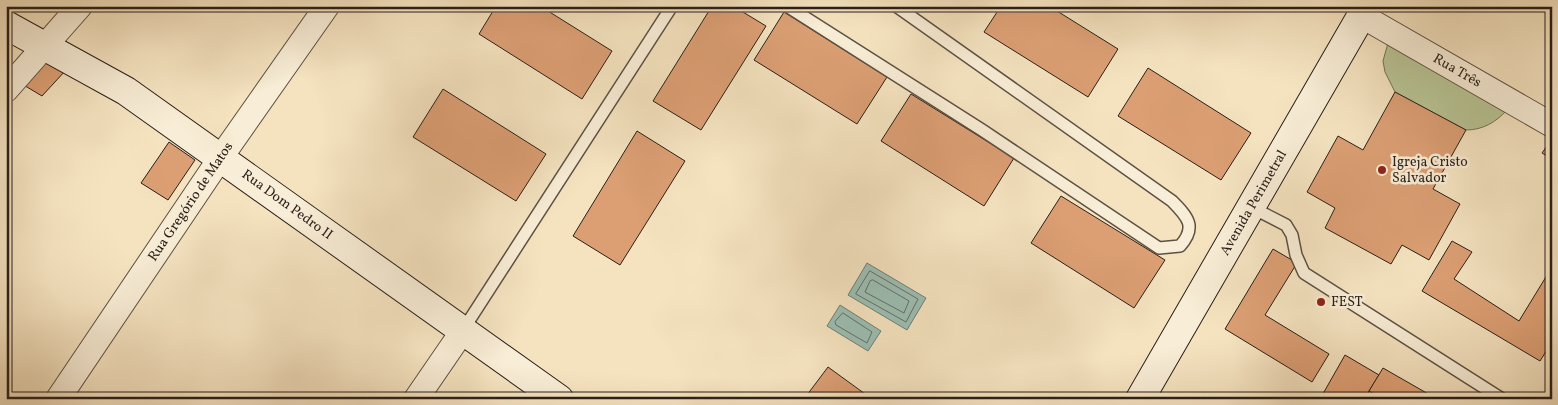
<svg xmlns="http://www.w3.org/2000/svg" width="1558" height="405" viewBox="0 0 1558 405" font-family="Vollkorn,serif">
  <rect width="100%" height="100%" fill="#f5e3c0"/>
  <filter id="stains"><feTurbulence type="fractalNoise" baseFrequency=".004" numOctaves="4"/><feColorMatrix values="0 0 0 0 .2 0 0 0 0 .09 0 0 0 0 .02 0 0 0 .5 -.17"/></filter>
  <radialGradient id="worn" r=".72"><stop offset=".6" stop-color="#630" stop-opacity="0"/><stop offset="1" stop-color="#630" stop-opacity=".3"/></radialGradient>
  <!-- green -->
  <path fill="#b8c495" stroke="#717257" d="M1388,43L1507,110C1496,122 1483,130 1466,130L1395,92L1385,72L1383,61Z"/>
  <!-- water -->
  <g fill="#9cbeb3" stroke="#6e7e75">
    <path d="M867,263L926,298L907,330L848,295Z"/>
    <path d="M840,305L881,331L868,351L827,326Z"/>
  </g>
  <g fill="none" stroke-linecap="round" stroke-linejoin="round">
    <!-- shore -->
    <g stroke="#636e66" stroke-width="1">
      <path d="M870,271L918,299L906,322L856,294Z"/>
      <path d="M873,280L909,301L904,313L865,292L870,281Z"/>
      <path d="M843,313L872,332L867,343L836,325L835,322Z"/>
    </g>
  </g>
  <!-- building -->
  <g fill="#dc9f74" stroke="#2a1f19">
    <path d="M496,6H540L612,51L582,99L479,34Z"/>
    <path d="M712,6H733L766,26L701,130L653,101Z"/>
    <path d="M1001,6H1049L1118,49L1088,97L984,32Z"/>
    <path d="M784,12L887,77L857,124L754,60Z"/>
    <path d="M46,56L66,70L42,96L22,84Z"/>
    <path d="M1148,68L1251,133L1221,180L1118,116Z"/>
    <path d="M443,89L546,154L516,201L413,137Z"/>
    <path d="M1395,92L1466,130L1433,189L1460,204L1429,260L1402,245L1391,264L1325,228L1335,208L1307,192L1338,136L1363,150Z"/>
    <path d="M911,94L1014,158L984,206L881,141Z"/>
    <path d="M637,131L685,161L620,265L573,236Z"/>
    <path d="M1552,139V159L1542,153Z"/>
    <path d="M169,142L195,160L168,200L141,183Z"/>
    <path d="M1061,196L1165,260L1134,308L1031,243Z"/>
    <path d="M1452,241L1472,252L1454,279L1519,321L1552,267V342L1540,361L1422,291Z"/>
    <path d="M1273,249L1297,263L1265,315L1329,354L1312,382L1225,329Z"/>
    <path d="M1345,355L1379,375L1369,391L1365,399H1320Z"/>
    <path d="M828,367L872,399H804Z"/>
    <path d="M1383,368L1437,399H1382L1369,391Z"/>
    <path d="M1204,393L1213,399H1201Z"/>
  </g>
  <g fill="none" stroke-linecap="round" stroke-linejoin="round">
    <defs>
      <g id="lane">
        <path d="M787,6L982,130L1159,248L1180,246C1197,227 1188,217 1172,201L896,6"/>
        <path d="M1251,207L1286,225L1292,235L1296,255L1304,273L1502,399"/>
        <path d="M463,330L672,6"/>
      </g>
      <g id="street">
        <path d="M1362,16L1552,125"/>
        <path d="M6,90L80,6"/>
        <path d="M58,399L221,157L327,6"/>
        <path d="M416,399L462,332"/>
      </g>
      <g id="secondary">
        <path d="M6,25L126,91L559,399"/>
        <path d="M1140,399L1367,6"/>
      </g>
    </defs>
    <!-- lane casing -->
    <use href="#lane" stroke="#5d5043" stroke-width="14"/>
    <!-- street casing -->
    <use href="#street" stroke="#5d5043" stroke-width="26"/>
    <!-- secondary casing -->
    <use href="#secondary" stroke="#2a1f19" stroke-width="30"/>
    <!-- lane -->
    <use href="#lane" stroke="#f8edd6" stroke-width="11"/>
    <!-- street -->
    <use href="#street" stroke="#f8edd6" stroke-width="24"/>
    <!-- secondary -->
    <use href="#secondary" stroke="#f8edd6" stroke-width="28"/>
  </g>
  <!-- markers -->
  <g fill="#8f2418" stroke="#f8edd6" stroke-width="2">
    <circle cx="1382" cy="170" r="5"/>
    <circle cx="1321" cy="302" r="5"/>
  </g>
  <g text-anchor="middle" dominant-baseline="central" stroke-width="5" stroke-linejoin="round" paint-order="stroke">
    <!-- street labels -->
    <g font-size="14" fill="#2a1f19" stroke="#f8edd6">
      <text transform="translate(1457 71) rotate(30)">Rua Três</text>
      <text transform="translate(191 202) rotate(-56)">Rua Gregório de Matos</text>
      <text transform="translate(1254 203) rotate(-60)">Avenida Perimetral</text>
      <text transform="translate(287 205) rotate(36)">Rua Dom Pedro II</text>
    </g>
    <!-- poi labels -->
    <g font-size="14" fill="#2a1f19" stroke="#f8edd6" text-anchor="start">
      <text x="1392" y="162">Igreja Cristo<tspan x="1392" dy="16">Salvador</tspan></text>
      <text x="1331" y="302">FEST</text>
    </g>
  </g>
  <!-- margin -->
  <rect width="1558" height="405" fill="none" stroke="#f5e3c0" stroke-width="25"/>
  <rect x="8" y="8" width="1543" height="390" fill="none" stroke="#2a1f19" stroke-width="2.5"/>
  <rect x="12" y="12" width="1533" height="380" fill="none" stroke="#2a1f19"/>
  <rect width="100%" height="100%" filter="url(#stains)"/>
  <rect width="100%" height="100%" fill="url(#worn)"/>
</svg>
